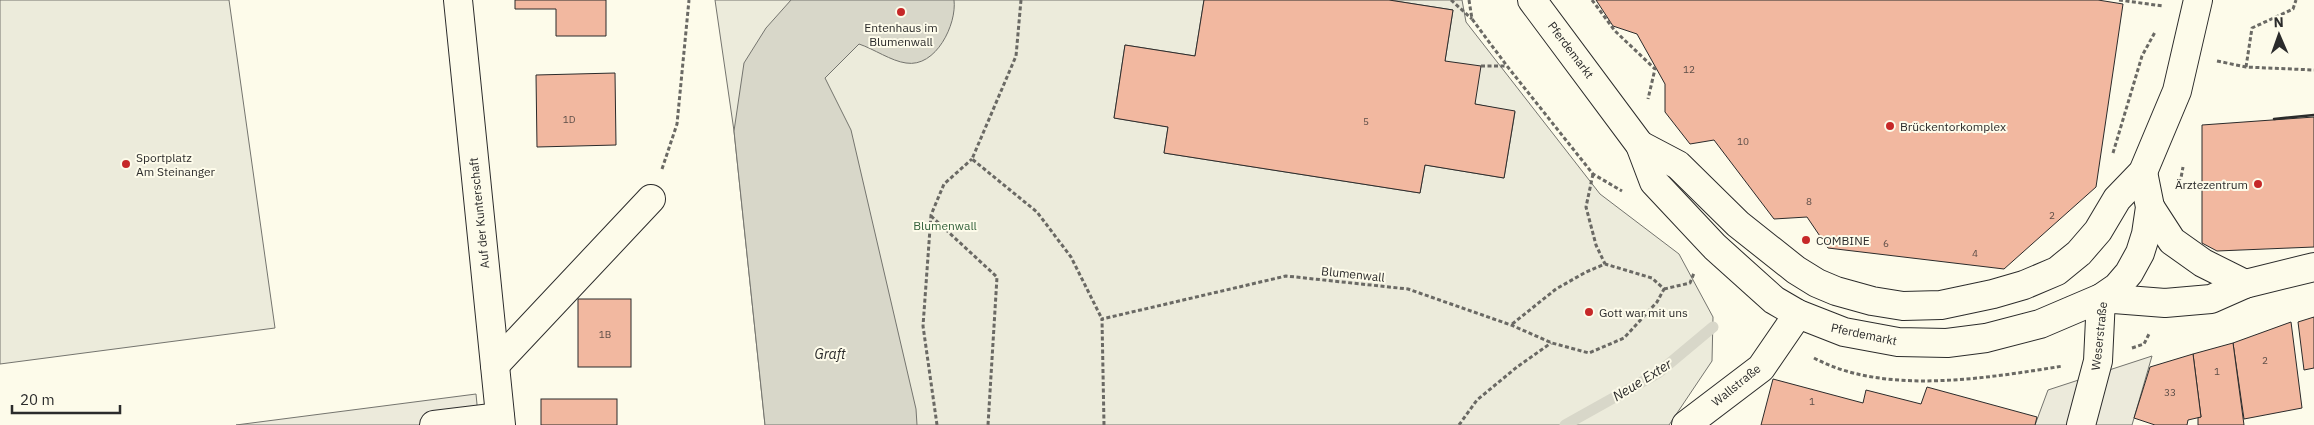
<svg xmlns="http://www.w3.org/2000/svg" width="2314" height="425" viewBox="0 0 2314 425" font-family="'IBM Plex Sans',sans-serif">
  <rect width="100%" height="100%" fill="#fdfbea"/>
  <!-- green -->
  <g fill="#ecebdb" stroke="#74746e">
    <path d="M0,0H229L275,328L0,364Z"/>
    <path d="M715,0H1204L1195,56L1125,45L1114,118L1168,127L1164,153L1420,193L1425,165L1504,178L1515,112L1475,104L1445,61L1453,10L1389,0H1462L1466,22L1600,194L1679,254L1713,317L1712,361L1669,425H765L734,131Z"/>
  </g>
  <!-- parking -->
  <g fill="#eceadb" stroke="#74746e">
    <path d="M2152,356L2132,425H2035L2048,390Z"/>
    <path d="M476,394L479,425H236Z"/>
  </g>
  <!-- water -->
  <path fill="#d8d7c9" stroke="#74746e" d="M791,0H954C957,24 936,68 906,63C891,61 874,49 859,44L825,78L851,130L916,409L917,425H765L734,131L744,63L766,28Z"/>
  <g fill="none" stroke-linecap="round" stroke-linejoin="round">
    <!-- stream -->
    <path stroke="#d8d7c9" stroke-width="11" d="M1565,425L1658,373L1713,327"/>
  </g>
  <!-- building -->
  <g fill="#f2b8a0" stroke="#2b2b2b">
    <path d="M515,0H606V36H556V9H515Z"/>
    <path d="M1204,0H1389L1453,10L1445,61L1481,66L1475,104L1515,111L1504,178L1425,165L1420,193L1164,153L1168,127L1114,118L1125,45L1195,56Z"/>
    <path d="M1596,0H2098L2123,4L2096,187L2004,269L1828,248L1807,217L1774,219L1714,140L1690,144L1665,112V84L1637,34L1613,26Z"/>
    <path d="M615,73L616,145L537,147L536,75Z"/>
    <path d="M2314,117V247L2217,251L2202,243V125Z"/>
    <rect x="578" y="299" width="53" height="68"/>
    <path d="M2314,317V368L2304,370L2298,322Z"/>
    <path d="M2291,322L2302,408L2244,419L2233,343Z"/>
    <path d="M2233,343L2244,425H2198V417H2201L2193,354Z"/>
    <path d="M2193,354L2201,417L2188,420L2187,425H2155L2134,418L2150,367Z"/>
    <path d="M1773,379L1863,403L1866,390L1921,404L1927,387L2037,417L2035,425H1761Z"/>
    <rect x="541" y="399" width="76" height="26"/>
  </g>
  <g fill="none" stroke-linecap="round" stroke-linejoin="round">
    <defs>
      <g id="minor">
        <path d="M458,0L501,425"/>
        <path d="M2150,207L2172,241L2203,263L2245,284"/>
        <path d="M495,365L651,199"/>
        <path d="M434,425L500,417"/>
        <path d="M1686,425L1761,368L1798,314"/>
        <path d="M2081,425L2098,361L2101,298L2165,303L2211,299L2245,284L2314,267"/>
      </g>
      <g id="major">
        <path d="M1532,0L1640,145L1654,182L1715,247L1774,300L1798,314L1844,332L1898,342L1947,343L1986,338L2040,324L2101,298L2117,287L2129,273L2140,253L2146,234L2150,207L2143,172"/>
        <path d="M1640,145L1678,165L1738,224L1796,270L1817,283L1836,291L1872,301L1903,306L1941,305L1993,294L2024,285L2057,271L2079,253L2098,231L2117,199L2143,172L2177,91L2198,0"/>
      </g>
    </defs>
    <!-- minor casing -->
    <use href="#minor" stroke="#2b2b2b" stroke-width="30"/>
    <!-- major casing -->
    <use href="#major" stroke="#2b2b2b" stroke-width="30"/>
    <!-- path -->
    <g stroke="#6a6964" stroke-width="3" stroke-dasharray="4 2.5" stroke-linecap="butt">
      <path d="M1021,0L1016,56L972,159L1037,212L1071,257L1102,319"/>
      <path d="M1451,0L1472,19"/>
      <path d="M1469,0L1472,19L1507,66L1593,174L1622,191"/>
      <path d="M1592,0L1615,31L1655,69L1648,99"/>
      <path d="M2119,0L2163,6"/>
      <path d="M2217,61L2246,67L2314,70"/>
      <path d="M1481,66H1506"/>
      <path d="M2246,67L2252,28L2293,9L2296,0"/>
      <path d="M2113,153L2142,56L2155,32"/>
      <path d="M662,169L677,124L689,0"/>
      <path d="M1593,174L1586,207L1596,245L1605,264"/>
      <path d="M2180,183L2183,167"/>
      <path d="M931,216L997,277L988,425"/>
      <path d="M1664,289L1690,283L1694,273"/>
      <path d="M2132,348L2144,344L2149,334"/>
      <path d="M1814,358C1885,396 1987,378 2063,366"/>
      <path d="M937,425L923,326L931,215L944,184L972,159"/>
      <path d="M1104,425L1102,319L1286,276L1408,289L1511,325L1552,343L1589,353L1624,338L1657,302L1664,289L1652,278L1605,264L1586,272L1556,289L1511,325"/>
      <path d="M1459,425L1477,400L1517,367L1551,343"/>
    </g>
    <!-- minor -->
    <use href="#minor" stroke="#fdfbea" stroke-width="28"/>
    <!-- major -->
    <use href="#major" stroke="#fdfbea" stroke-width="28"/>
    <!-- wall -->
    <path stroke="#2b2b2b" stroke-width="2.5" d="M2274,119L2314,115"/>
  </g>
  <!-- markers -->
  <g fill="#c62828" stroke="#fdfbea" stroke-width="2">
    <circle cx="901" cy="12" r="5"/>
    <circle cx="1890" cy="126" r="5"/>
    <circle cx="126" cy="164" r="5"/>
    <circle cx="2258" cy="184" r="5"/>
    <circle cx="1806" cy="240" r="5"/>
    <circle cx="1589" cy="312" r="5"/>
  </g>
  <g text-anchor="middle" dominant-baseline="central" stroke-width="4" stroke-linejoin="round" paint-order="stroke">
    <!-- number labels -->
    <g font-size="10" fill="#5d4e48">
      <text x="1689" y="69">12</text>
      <text x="569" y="119">1D</text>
      <text x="1366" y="121">5</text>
      <text x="1743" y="141">10</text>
      <text x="1809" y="201">8</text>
      <text x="2052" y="215">2</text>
      <text x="1886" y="243">6</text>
      <text x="1975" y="253">4</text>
      <text x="605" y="334">1B</text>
      <text x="2265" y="360">2</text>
      <text x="2217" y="371">1</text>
      <text x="2170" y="392">33</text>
      <text x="1812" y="401">1</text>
    </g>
    <!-- poi labels -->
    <g font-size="12" fill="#2b2b2b" stroke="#fdfbea" text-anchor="start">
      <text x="901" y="27" text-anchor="middle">Entenhaus im<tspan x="901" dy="14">Blumenwall</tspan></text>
      <text x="1900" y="126">Brückentorkomplex</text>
      <text x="136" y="157">Sportplatz<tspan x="136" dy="14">Am Steinanger</tspan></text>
      <text x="2248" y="184" text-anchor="end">Ärztezentrum</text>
      <text x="1816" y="240">COMBINE</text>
      <text x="1599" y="312">Gott war mit uns</text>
    </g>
    <!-- street labels -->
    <g font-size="12" fill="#2b2b2b" stroke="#fdfbea">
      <text transform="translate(1571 50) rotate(53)">Pferdemarkt</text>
      <text transform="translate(479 213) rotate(-96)">Auf der Kunterschaft</text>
      <text transform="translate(1353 274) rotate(6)">Blumenwall</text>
      <text transform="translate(1864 334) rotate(12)">Pferdemarkt</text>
      <text transform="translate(2099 336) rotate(-84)">Weserstraße</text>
      <text transform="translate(1736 385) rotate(-39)">Wallstraße</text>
    </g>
    <!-- park labels -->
    <g font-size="12" fill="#34623c" stroke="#fdfbea">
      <text x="945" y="225">Blumenwall</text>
    </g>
    <!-- water labels -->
    <g font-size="14" font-style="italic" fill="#2b2b2b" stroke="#fdfbea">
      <text x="830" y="354">Graft</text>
      <text transform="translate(1642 380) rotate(-32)">Neue Exter</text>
    </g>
  </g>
  <!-- north arrow -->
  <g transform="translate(2279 35) rotate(358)" stroke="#fdfbea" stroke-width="4" paint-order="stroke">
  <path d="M0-4L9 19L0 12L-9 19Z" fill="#2b2b2b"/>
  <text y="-8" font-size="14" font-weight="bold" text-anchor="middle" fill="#2b2b2b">N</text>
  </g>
  <!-- scale -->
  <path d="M12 405v8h108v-8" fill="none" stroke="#2b2b2b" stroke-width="2.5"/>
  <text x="20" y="405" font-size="15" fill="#2b2b2b" stroke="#fdfbea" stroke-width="4" paint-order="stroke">20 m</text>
</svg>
